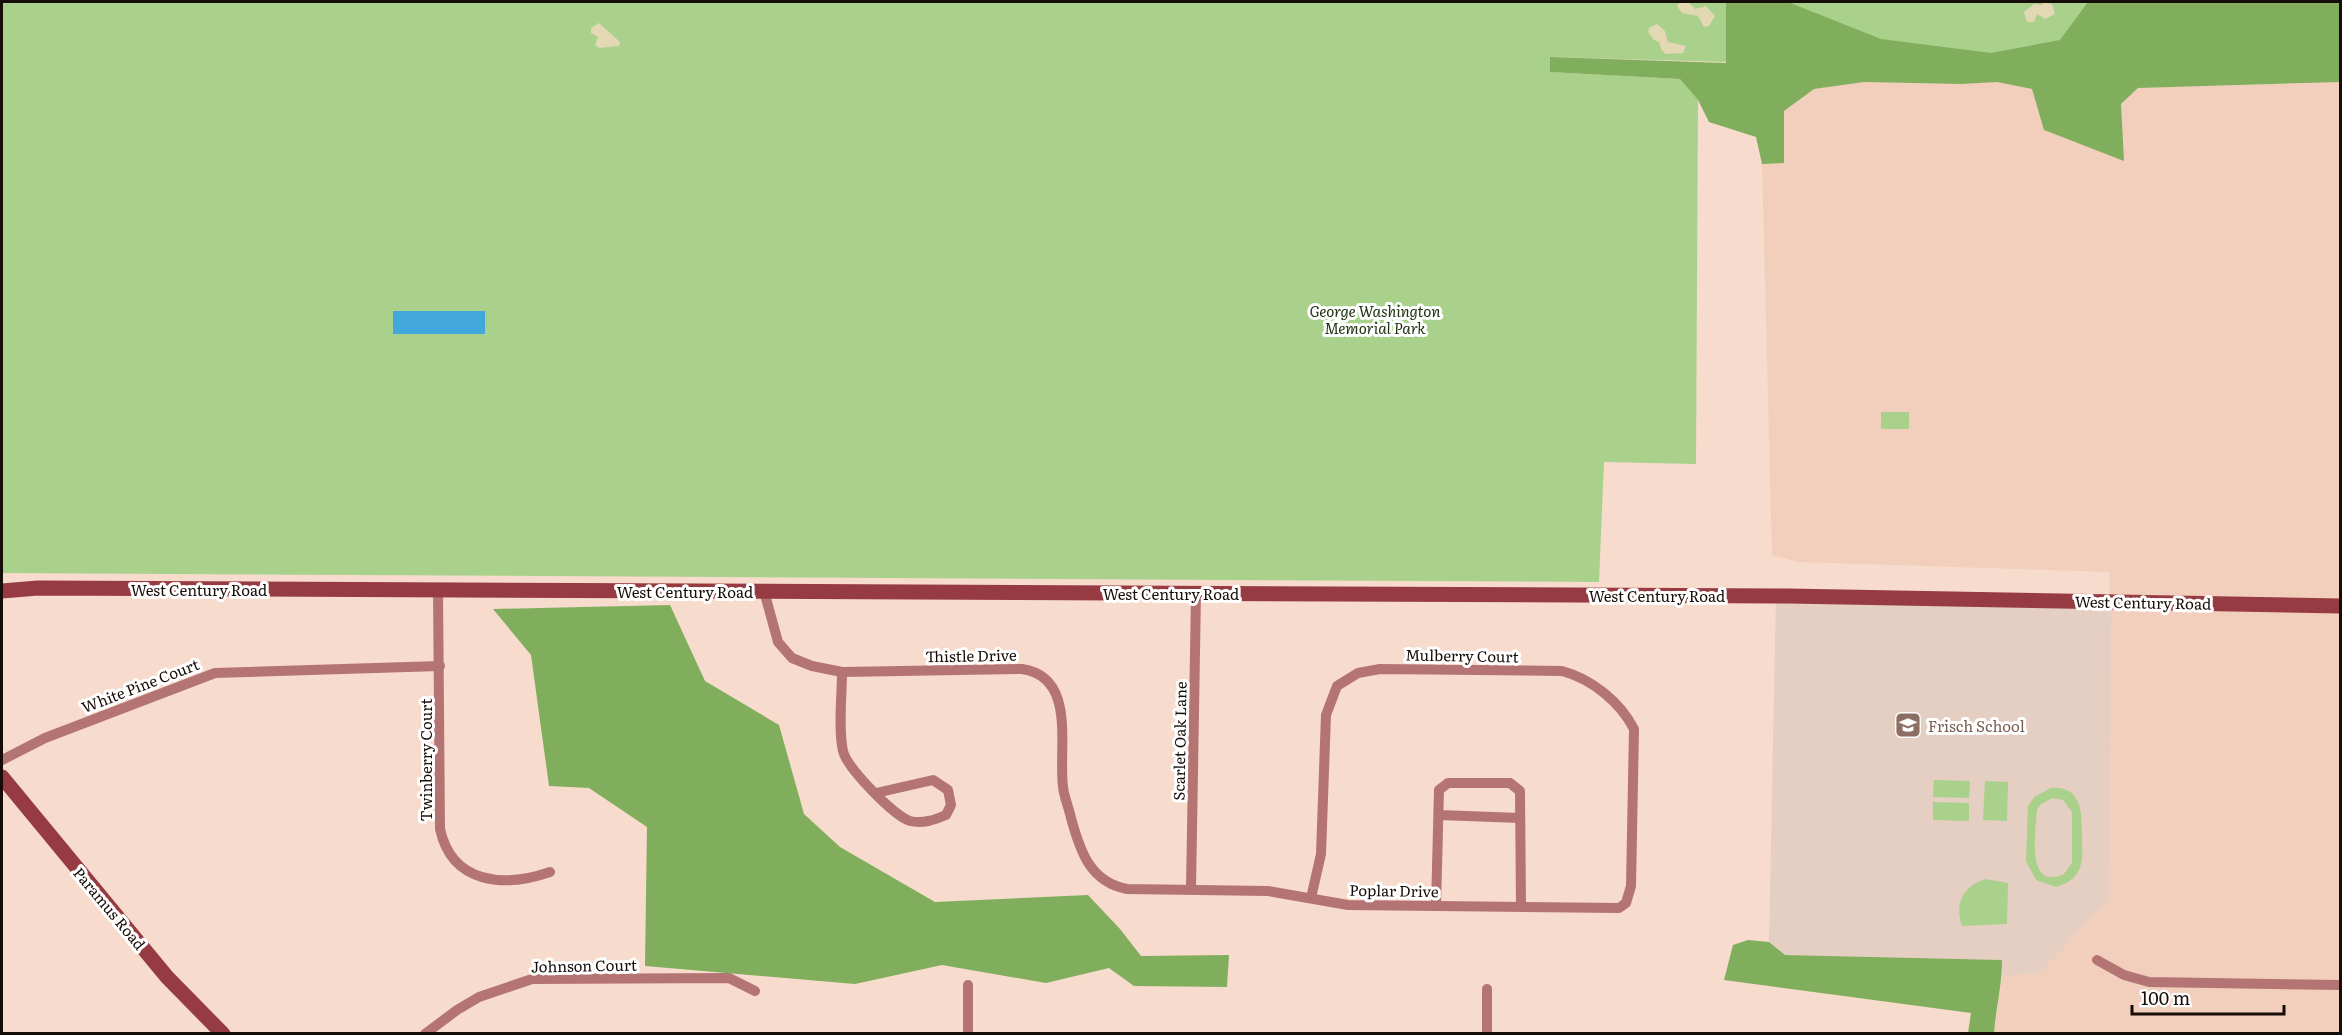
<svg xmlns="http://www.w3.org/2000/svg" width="2342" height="1035" viewBox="0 0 2342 1035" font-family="Literata,serif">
  <rect width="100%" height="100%" fill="#f7dbcc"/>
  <!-- built -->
  <path fill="#f1cfbc" d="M1864,82L1961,84L1997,82L2033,89L2044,130L2123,160L2121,104L2138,88L2340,82V1033H1994L2002,976L2040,972L2111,612L2109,572L1800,562L1772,556L1762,164L1784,163V111L1814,89Z"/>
  <!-- education -->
  <path fill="#e5cfc3" d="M1776,596L2111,601L2109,898L2040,973L2002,976V960L1785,955L1769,942Z"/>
  <!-- green -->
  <g fill="#a9d18b" fill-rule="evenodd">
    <path d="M2,2H2129L2117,73L1550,57L1551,72L1680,79L1698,100L1696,464L1604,462L1599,582L2,573Z"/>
    <rect x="1881" y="412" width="28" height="17"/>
    <path d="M1934,780L1970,781L1969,798L1933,797Z"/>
    <path d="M1985,781L2008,782L2007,821L1983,820Z"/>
    <path d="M2051,788C2083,785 2082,816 2082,839C2082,851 2084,865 2076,875C2071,882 2064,884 2056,887L2036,880L2026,861L2028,806L2034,797ZM2052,798L2063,800L2072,812V863L2064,874C2025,892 2036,830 2037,810L2040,805Z"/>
    <path d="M1933,802L1969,803V821L1933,820Z"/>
    <path d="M1986,879L2008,883L2007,924L1962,926C1954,903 1963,886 1986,879Z"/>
  </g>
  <!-- forest -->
  <g fill="#81ae5d">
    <path d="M1726,2H1788L1881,39L1991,53L2060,40L2088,2H2340V82L2138,88L2121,104L2124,161L2044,130L2032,89L1997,82L1961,84L1864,82L1814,89L1784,111V163L1762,164L1756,137L1709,122L1698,100L1680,79L1550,72V57L1726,63Z"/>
    <path d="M670,605L705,681L779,725L804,814L840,847L935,902L1088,895L1120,929L1141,956L1229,955L1227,987L1134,986L1109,968L1046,983L942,965L855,984L645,966L647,827L589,788L549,786L531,655L493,609Z"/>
    <path d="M1748,940L1769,942L1785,955L2002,960C2002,986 1996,1008 1994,1033H1968L1971,1013L1724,980L1733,945Z"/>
  </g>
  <!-- sand -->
  <g fill="#e2d8b3">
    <path d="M1680,2H1688L1695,9L1706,6L1715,16L1709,26L1704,27L1698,16L1682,13L1677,6Z"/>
    <path d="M2046,2L2052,4L2055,14L2045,19L2037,14L2034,22H2027L2024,12L2034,4L2041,5Z"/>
    <path d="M599,23L620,42L619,46L599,48L595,45L598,37L591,33V28Z"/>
    <path d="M1657,24L1665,31L1668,42L1686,46L1683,53L1666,54L1662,51L1659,42L1654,40L1648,32L1649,28Z"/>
  </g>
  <!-- water -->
  <rect fill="#42a7dc" x="393" y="311" width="92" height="23"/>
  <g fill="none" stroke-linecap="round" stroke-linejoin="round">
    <!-- minor -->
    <g stroke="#b47474" stroke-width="10">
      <path d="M438,590L440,829C452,884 504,888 550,872"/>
      <path d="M764,591L778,642L792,658L812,666L842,672L1022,669C1077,677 1058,747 1063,787C1064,797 1069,808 1071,818C1080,851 1090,882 1127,889L1268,891L1348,905L1619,908L1626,903L1631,886L1634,729C1620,702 1592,679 1562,671L1380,669L1358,673L1337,686L1326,715L1321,854L1311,898"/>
      <path d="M842,672C842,695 838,729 843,751C847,768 894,816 910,821C923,824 934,820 946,815L951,805L948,790L933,780L876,793"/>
      <path d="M2,760L45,738L215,673L440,666"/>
      <path d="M1439,815L1520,818"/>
      <path d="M1191,889L1196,593"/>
      <path d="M1436,906L1439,790L1448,783H1510L1520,791L1521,907"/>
      <path d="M2097,960L2124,975L2149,982L2340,985"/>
      <path d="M425,1034L457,1010L479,997L532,979L729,978L755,991"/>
      <path d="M968,1034V985"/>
      <path d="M1487,1034V989"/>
    </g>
    <!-- secondary -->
    <g stroke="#963b41" stroke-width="15">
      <path d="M2,591L38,588L1788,596L2340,606"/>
      <path d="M2,777L167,977L223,1034"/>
    </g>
  </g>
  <!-- icons -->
  <defs>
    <symbol id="school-square" viewBox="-11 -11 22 22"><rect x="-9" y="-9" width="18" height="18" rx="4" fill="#8d6e63" stroke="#fff"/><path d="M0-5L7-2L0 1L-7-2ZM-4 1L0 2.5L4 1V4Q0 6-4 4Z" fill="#fff"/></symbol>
  </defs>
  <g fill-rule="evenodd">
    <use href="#school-square" x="1893" y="710" width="30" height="30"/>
  </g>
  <g text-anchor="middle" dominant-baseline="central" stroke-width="6" stroke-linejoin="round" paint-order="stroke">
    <!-- park labels -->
    <g font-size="15" font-style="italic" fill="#203211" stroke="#fff">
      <text x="1375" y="310">George Washington<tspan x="1375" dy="17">Memorial Park</tspan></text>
    </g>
    <!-- street labels -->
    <g font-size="15" fill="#160d08" stroke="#fff">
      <text x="199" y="589">West Century Road</text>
      <text x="685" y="591">West Century Road</text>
      <text x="1171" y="593">West Century Road</text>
      <text x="1657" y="595">West Century Road</text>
      <text transform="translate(2143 602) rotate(1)">West Century Road</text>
      <text transform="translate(971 655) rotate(-1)">Thistle Drive</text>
      <text transform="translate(1462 655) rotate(1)">Mulberry Court</text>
      <text transform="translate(140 685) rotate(-21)">White Pine Court</text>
      <text transform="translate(1179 741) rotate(-89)">Scarlet Oak Lane</text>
      <text transform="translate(425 760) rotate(-90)">Twinberry Court</text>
      <text transform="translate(1394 890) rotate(1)">Poplar Drive</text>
      <text transform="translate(110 908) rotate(50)">Paramus Road</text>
      <text transform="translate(584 965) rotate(-1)">Johnson Court</text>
    </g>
    <!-- education labels -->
    <g font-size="15" fill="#785e54" stroke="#fff" text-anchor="start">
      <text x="1928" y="725">Frisch School</text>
    </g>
  </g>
  <!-- border -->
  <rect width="2342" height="1035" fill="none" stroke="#160d08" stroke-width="6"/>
  <!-- scale -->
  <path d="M2132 1005v9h152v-9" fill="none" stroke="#160d08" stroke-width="3"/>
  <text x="2141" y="1005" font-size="18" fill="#160d08" stroke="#ffffff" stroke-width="4.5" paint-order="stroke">100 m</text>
</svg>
